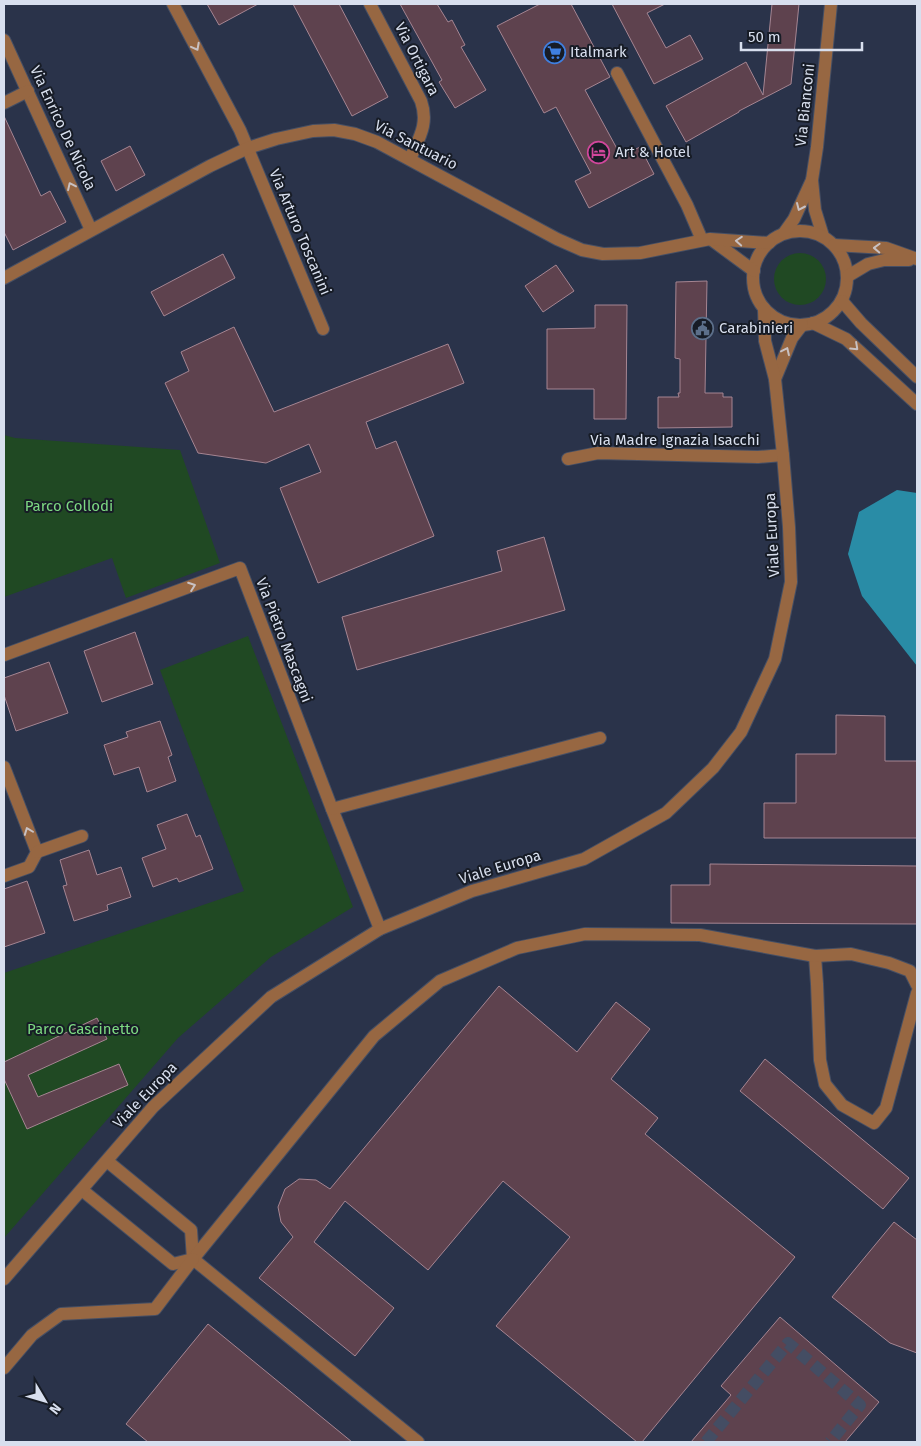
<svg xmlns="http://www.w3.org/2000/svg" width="921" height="1446" viewBox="0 0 921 1446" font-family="'Fira Sans',sans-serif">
  <rect width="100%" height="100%" fill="#2a334a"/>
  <!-- green -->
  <g fill="#204923">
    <circle cx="800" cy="279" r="26"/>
    <path d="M4,435L15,438L180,450L220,563L126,598L112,558L4,597Z"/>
    <path d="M248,636L353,907L271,957L178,1038L4,1238V973L244,891L160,670Z"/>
  </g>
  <!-- water -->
  <path fill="#298ca6" d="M897,490L917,493V666L862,596L848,554L859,512Z"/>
  <!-- building -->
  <g fill="#5e424e" stroke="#a58592">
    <path d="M207,4H258L219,25Z"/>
    <path d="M293,4H339L388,97L352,116Z"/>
    <path d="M400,4H437L448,22L452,20L465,45L461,47L486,90L455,108L439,82L442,80Z"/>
    <path d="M540,4H571L610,77L585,90L621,156L640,147L654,174L589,208L575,181L591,173L556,107L544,113L497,26Z"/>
    <path d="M612,4H665L647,13L666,48L690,35L703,59L654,84Z"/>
    <path d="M772,4H799L791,84L739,111V112L686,142L666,106L746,62L763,95Z"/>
    <path d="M4,116L41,196L50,191L66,222L13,250L4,232Z"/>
    <path d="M130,146L145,175L116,191L101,161Z"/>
    <path d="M223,254L235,278L164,316L151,292Z"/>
    <path d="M556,265L574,291L543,312L525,286Z"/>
    <path d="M707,281L705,393H723V397H732V427L658,428V397H679L678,393H680V359L675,358L676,282Z"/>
    <path d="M595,305H627L626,419H594V389H547V329L595,328Z"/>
    <path d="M234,327L274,412L448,344L464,383L366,422L376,449L396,441L434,536L318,583L280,488L321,472L309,444L266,463L198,453L165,383L189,371L181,352Z"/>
    <path d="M544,537L565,610L357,670L342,617L502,571L497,551Z"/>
    <path d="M135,632L153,684L102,702L84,651Z"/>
    <path d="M49,662L68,713L16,731L4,695V678Z"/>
    <path d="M836,715L885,716V761H917V838H764V803H796V754H836Z"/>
    <path d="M160,721L172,755L168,757L176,781L147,792L139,767L114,775L104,745L128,737L126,732Z"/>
    <path d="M187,814L196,837L200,835L213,869L179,882L177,878L153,887L142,858L166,849L157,825Z"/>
    <path d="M89,850L97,875L121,867L131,897L107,905L108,910L74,921L63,886L67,885L60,860Z"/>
    <path d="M710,864L917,866V924L671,923V885H710Z"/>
    <path d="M27,881L45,933L4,947V889Z"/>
    <path d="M499,986L577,1052L616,1002L650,1029L611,1079L658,1118L645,1134L795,1257L642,1442H637L496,1326L570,1237L503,1181L428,1270L345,1201L314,1242L394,1308L355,1356L259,1278L293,1237L281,1222L278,1207L285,1189L299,1179L316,1180L330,1189Z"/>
    <path d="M97,1018L107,1039L28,1075L38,1097L119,1064L128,1085L27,1129L4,1079V1062Z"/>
    <path d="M765,1059L909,1178L883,1209L740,1091Z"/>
    <path d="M894,1222L917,1240V1353L890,1343L832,1297Z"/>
    <path d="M780,1317L879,1402L845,1442H691L731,1395L721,1386Z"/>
    <path d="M208,1324L352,1442H148L126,1424Z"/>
  </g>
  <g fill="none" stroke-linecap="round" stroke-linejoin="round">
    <!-- minor-tunnel -->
    <path stroke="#444d63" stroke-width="12" stroke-dasharray="12 6" stroke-linecap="butt" d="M706,1442L788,1343L860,1405L830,1442"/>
    <defs>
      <g id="minor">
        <path d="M173,4L240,130L323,329"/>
        <path d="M370,4L421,101C429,124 419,138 410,159"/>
        <path d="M4,40L91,230"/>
        <path d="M617,73L687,205L702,240"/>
        <path d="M4,103L28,91"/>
        <path d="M812,180L815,210L823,236"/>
        <circle cx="800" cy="278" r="47"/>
        <path d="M784,233L794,219L812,180L817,147L831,4"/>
        <path d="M712,240L754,271"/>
        <path d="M834,245L886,248L917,259"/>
        <path d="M848,276L868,264L884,260H909"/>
        <path d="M4,278L210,166L248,148L276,139L313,131L334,130L355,134L377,142L557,239L582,250L603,254L640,253L710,239L769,243"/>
        <path d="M842,301L861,323L917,377"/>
        <path d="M813,323L846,339L917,404"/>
        <path d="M775,379L792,338L802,325"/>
        <path d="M568,459L598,453L758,457L783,455"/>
        <path d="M4,655L240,568L332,809L380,929"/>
        <path d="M4,767L37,852L29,867L4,876"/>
        <path d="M332,809L600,738"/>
        <path d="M37,852L82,836"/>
        <path d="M815,956L817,984L820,1060L825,1084L842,1105L874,1123L886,1108L917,993"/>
        <path d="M107,1161L191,1230L193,1259L418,1442"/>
        <path d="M82,1190L173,1264L193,1259L374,1036L440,981L517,948L585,934L700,935L815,956L851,954L889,963L910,971L917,985"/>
        <path d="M4,1279L153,1107L271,997L380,929L472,891L584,859L666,813L713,768L741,732L775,659L791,582L789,527L783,455L775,379L765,341L764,308"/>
        <path d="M4,1368L32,1335L61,1314L155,1309L193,1259"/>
      </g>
    </defs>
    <!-- minor casing -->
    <use href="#minor" stroke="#464f64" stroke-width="14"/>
    <!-- minor -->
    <use href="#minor" stroke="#976742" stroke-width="12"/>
  </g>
  <!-- one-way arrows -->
  <defs><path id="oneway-chevron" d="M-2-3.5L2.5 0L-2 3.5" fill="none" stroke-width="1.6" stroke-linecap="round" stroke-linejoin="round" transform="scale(1.25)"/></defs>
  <g stroke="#c8c1c3">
    <use href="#oneway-chevron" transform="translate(196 47) rotate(62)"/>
    <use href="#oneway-chevron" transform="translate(71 186) rotate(-115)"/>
    <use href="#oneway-chevron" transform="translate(800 207) rotate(114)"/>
    <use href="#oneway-chevron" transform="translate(739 241) rotate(-176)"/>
    <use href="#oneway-chevron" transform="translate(877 248) rotate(-178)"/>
    <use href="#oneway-chevron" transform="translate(855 347) rotate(43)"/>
    <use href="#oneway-chevron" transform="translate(786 351) rotate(-65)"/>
    <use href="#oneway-chevron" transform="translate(192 586) rotate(-20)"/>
    <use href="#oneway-chevron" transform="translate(28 831) rotate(-111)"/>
  </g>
  <!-- icons -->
  <defs>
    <symbol id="supermarket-ring" viewBox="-11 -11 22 22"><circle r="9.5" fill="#171c26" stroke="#3f7fe0" stroke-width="1.5"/><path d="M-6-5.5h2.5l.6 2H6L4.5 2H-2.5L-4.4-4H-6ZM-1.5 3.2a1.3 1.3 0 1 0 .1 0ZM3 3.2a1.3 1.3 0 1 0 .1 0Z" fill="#3f7fe0"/></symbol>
    <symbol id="hotel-ring" viewBox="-11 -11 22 22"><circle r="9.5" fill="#171c26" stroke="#d1479c" stroke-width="1.5"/><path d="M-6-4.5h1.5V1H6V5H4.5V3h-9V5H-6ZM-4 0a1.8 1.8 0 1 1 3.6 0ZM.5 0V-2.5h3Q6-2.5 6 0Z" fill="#d1479c"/></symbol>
    <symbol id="civic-ring" viewBox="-11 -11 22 22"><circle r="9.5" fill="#171c26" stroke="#5c6f8a" stroke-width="1.5"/><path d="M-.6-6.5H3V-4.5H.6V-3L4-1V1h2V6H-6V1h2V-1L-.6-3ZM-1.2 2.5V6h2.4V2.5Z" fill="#5c6f8a"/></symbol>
  </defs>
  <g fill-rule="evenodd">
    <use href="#supermarket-ring" x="542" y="40" width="25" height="25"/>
    <use href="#hotel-ring" x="586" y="140" width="25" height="25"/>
    <use href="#civic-ring" x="690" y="316" width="25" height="25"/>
  </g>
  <g text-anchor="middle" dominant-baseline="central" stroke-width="4" stroke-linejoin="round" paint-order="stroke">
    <!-- poi labels -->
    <g font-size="15" fill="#d8dfee" stroke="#171c26" text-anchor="start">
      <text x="570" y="52">Italmark</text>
      <text x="615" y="152">Art &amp; Hotel</text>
      <text x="719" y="328">Carabinieri</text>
    </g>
    <!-- street labels -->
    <g font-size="15" fill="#d8dfee" stroke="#171c26">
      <text transform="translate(417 59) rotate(63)">Via Ortigara</text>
      <text transform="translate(805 105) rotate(-84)">Via Bianconi</text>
      <text transform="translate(63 128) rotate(65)">Via Enrico De Nicola</text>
      <text transform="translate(416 145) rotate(27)">Via Santuario</text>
      <text transform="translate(300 232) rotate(67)">Via Arturo Toscanini</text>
      <text x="675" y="440">Via Madre Ignazia Isacchi</text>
      <text transform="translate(772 535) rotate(-93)">Viale Europa</text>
      <text transform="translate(284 640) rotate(69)">Via Pietro Mascagni</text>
      <text transform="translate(500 867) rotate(-17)">Viale Europa</text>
      <text transform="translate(145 1095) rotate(-46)">Viale Europa</text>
    </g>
    <!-- park labels -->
    <g font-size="15" fill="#7dd982" stroke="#171c26">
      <text x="69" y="506">Parco Collodi</text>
      <text x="83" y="1029">Parco Cascinetto</text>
    </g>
  </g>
  <!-- border -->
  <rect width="921" height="1446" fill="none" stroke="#d8dfee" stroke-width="10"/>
  <!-- north arrow -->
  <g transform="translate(45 1401) rotate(128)" stroke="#171c26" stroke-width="4" paint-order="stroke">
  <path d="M0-4L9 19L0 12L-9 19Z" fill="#d8dfee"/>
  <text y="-8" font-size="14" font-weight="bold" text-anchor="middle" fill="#d8dfee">N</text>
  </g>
  <!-- scale -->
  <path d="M741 42v8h121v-8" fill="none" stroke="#d8dfee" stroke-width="2.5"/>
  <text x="748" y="42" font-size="15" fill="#d8dfee" stroke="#171c26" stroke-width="4" paint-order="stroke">50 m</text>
</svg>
